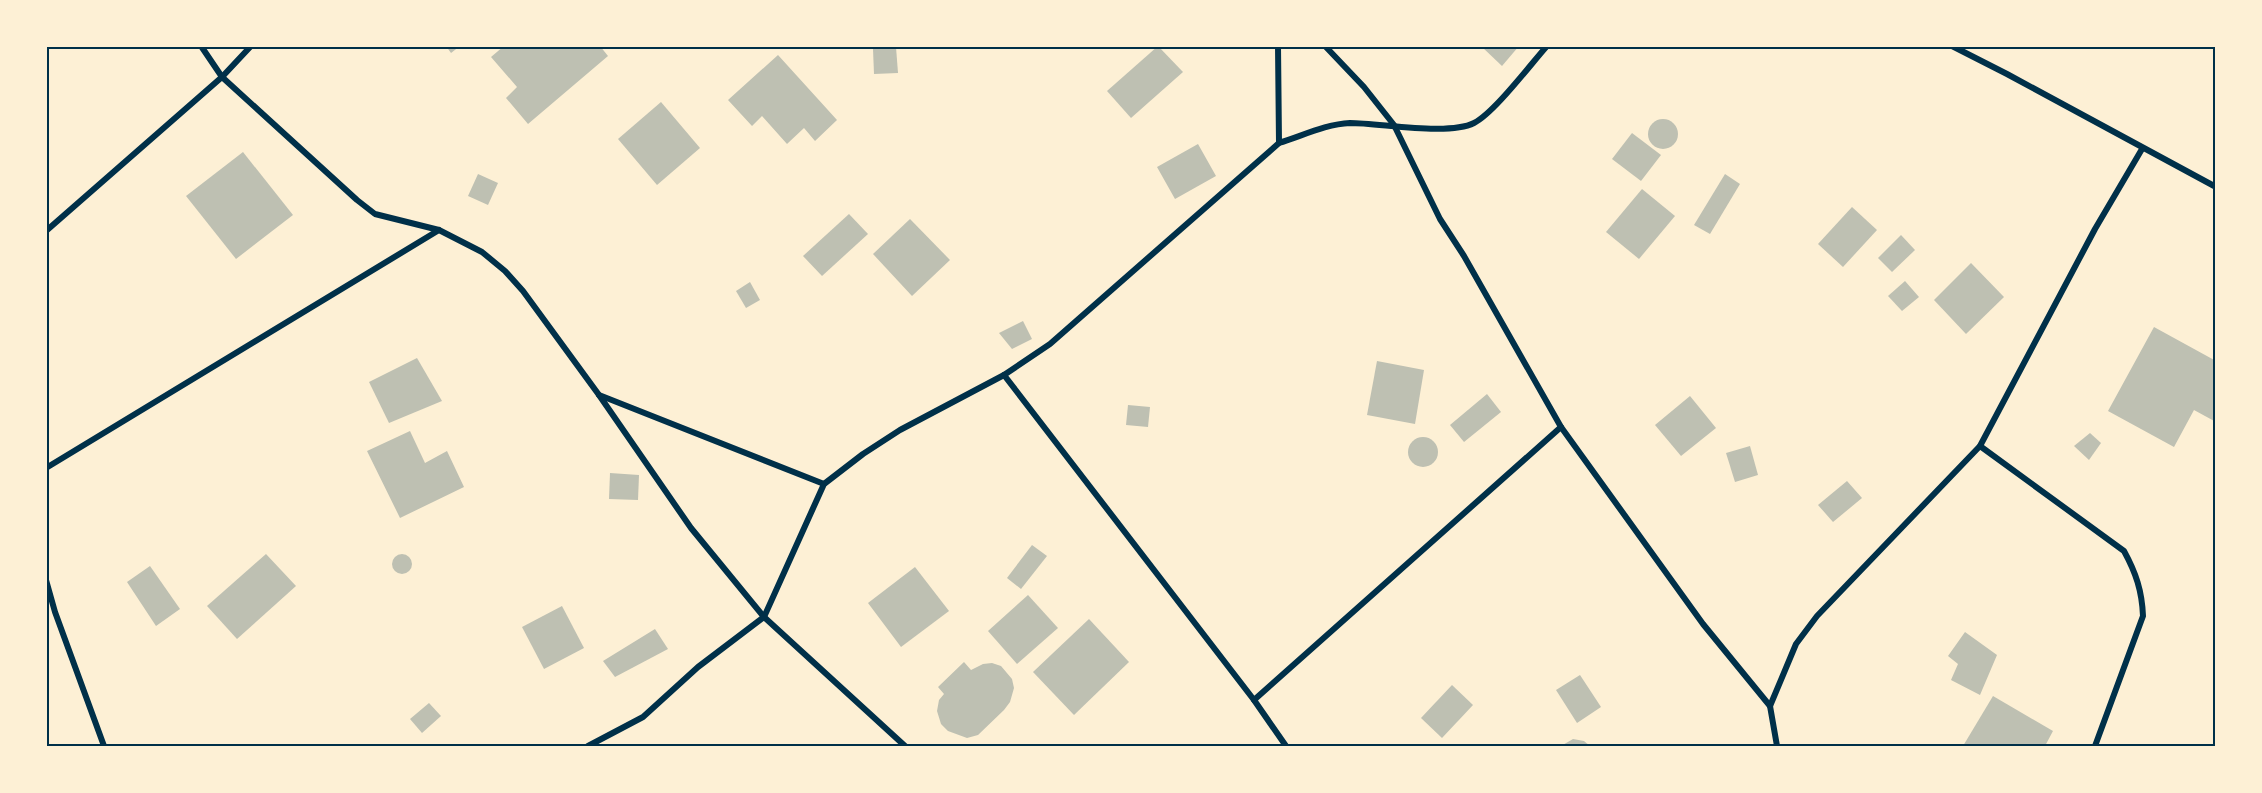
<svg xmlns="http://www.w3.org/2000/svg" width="2262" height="793" viewBox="0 0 2262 793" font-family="Raleway,sans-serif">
  <rect width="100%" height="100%" fill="#fdf0d5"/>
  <!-- building -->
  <g fill="#bec0b2">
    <path d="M446,46H460L451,53Z"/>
    <path d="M504,46H600L608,56L528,124L506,98L517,87L491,57Z"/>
    <path d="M1158,46L1183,72L1131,118L1107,91Z"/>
    <path d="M1481,46H1519L1502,66Z"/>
    <path d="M896,47L898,73L874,74L873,49Z"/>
    <path d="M778,55L837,120L815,141L804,128L787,144L762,116L752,126L728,100Z"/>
    <path d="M661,102L700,148L657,185L618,139Z"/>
    <circle cx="1663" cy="134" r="15"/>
    <path d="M1632,133L1661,155L1641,181L1612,159Z"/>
    <path d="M1198,144L1216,176L1175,199L1157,167Z"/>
    <path d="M243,152L293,215L236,259L186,196Z"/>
    <path d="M478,174L498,183L488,205L468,196Z"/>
    <path d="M1725,174L1740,184L1710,234L1694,225Z"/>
    <path d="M1642,189L1675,216L1639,259L1606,232Z"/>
    <path d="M1852,207L1877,230L1843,267L1818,244Z"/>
    <path d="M849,214L868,234L822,276L803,256Z"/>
    <path d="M910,219L950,260L912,296L873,254Z"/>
    <path d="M1901,235L1915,250L1892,272L1878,258Z"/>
    <path d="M1971,263L2004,297L1966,334L1934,300Z"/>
    <path d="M1905,281L1919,297L1902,311L1888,296Z"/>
    <path d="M750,282L760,300L746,308L736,291Z"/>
    <path d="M1023,321L1032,339L1012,349L999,333Z"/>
    <path d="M2154,327L2216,361V422L2194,410L2174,447L2108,411Z"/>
    <path d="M417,358L442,401L389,423L369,382Z"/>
    <path d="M1377,361L1424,370L1415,424L1367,415Z"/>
    <path d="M1487,394L1501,412L1464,442L1450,425Z"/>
    <path d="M1690,396L1716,428L1681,456L1655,425Z"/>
    <path d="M1128,405L1150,407L1148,427L1126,425Z"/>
    <path d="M410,431L425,463L447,451L464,487L400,518L367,451Z"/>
    <path d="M2090,433L2101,443L2089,460L2074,446Z"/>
    <circle cx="1423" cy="452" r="15"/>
    <path d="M1750,446L1758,475L1735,482L1726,453Z"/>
    <path d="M610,473L639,475L638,500L609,499Z"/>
    <path d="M1847,481L1862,498L1833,522L1818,505Z"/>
    <path d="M1032,545L1047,556L1021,589L1007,578Z"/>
    <circle cx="402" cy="564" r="10"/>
    <path d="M266,554L296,586L237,639L207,606Z"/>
    <path d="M150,566L180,609L156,626L127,582Z"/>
    <path d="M915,567L949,611L901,647L868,603Z"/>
    <path d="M1028,595L1058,628L1017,664L988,631Z"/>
    <path d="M562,606L584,648L544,669L522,627Z"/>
    <path d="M1089,619L1129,662L1074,715L1033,672Z"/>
    <path d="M655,629L668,649L615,677L603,661Z"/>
    <path d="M1965,632L1997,655L1980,695L1951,680L1958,664L1948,656Z"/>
    <path d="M964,662L971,670L983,664L992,663L1001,666L1012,679L1014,688L1010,702L1004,710L978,735L967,738L948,731L941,724L937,711L939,700L944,694L938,687Z"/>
    <path d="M1580,675L1601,707L1577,723L1556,690Z"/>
    <path d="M1452,685L1473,705L1442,738L1421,718Z"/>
    <path d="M1993,696L2053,731L2045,746H1963Z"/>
    <path d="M429,703L441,716L422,733L410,719Z"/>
    <path d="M1573,739L1584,741L1590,746H1561Z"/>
  </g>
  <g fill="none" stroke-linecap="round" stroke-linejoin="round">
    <!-- minor -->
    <g stroke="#003049" stroke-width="6">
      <path d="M201,46L222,77L357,200L375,214L439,230L482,252L505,271L523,291L599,395L691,528L764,617L905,746"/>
      <path d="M1325,46L1364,87L1394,125L1440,219L1464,256L1561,427L1703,624L1770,706"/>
      <path d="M1952,46L2007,74L2216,187"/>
      <path d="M1279,143C1302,136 1326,124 1350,123C1381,123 1448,136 1474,123C1494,113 1530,65 1547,46"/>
      <path d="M46,231L222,77L251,46"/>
      <path d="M1004,375L1254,700L1286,746"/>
      <path d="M599,395L824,484"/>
      <path d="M1980,446L2124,551C2136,573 2142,591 2143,616L2095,746"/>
      <path d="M46,468L439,230"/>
      <path d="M46,580L55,612L104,746"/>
      <path d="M1254,700L1561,427"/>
      <path d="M588,746L643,717L698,667L764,617L824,484L863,454L900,430L1004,375L1050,344L1279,143L1278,46"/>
      <path d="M1777,746L1770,706L1796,644L1817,616L1980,446L2095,229L2142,149"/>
    </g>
  </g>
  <!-- border -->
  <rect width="2262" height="793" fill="none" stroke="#fdf0d5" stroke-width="96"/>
  <rect x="48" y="48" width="2166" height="697" fill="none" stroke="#003049" stroke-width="2"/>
</svg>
